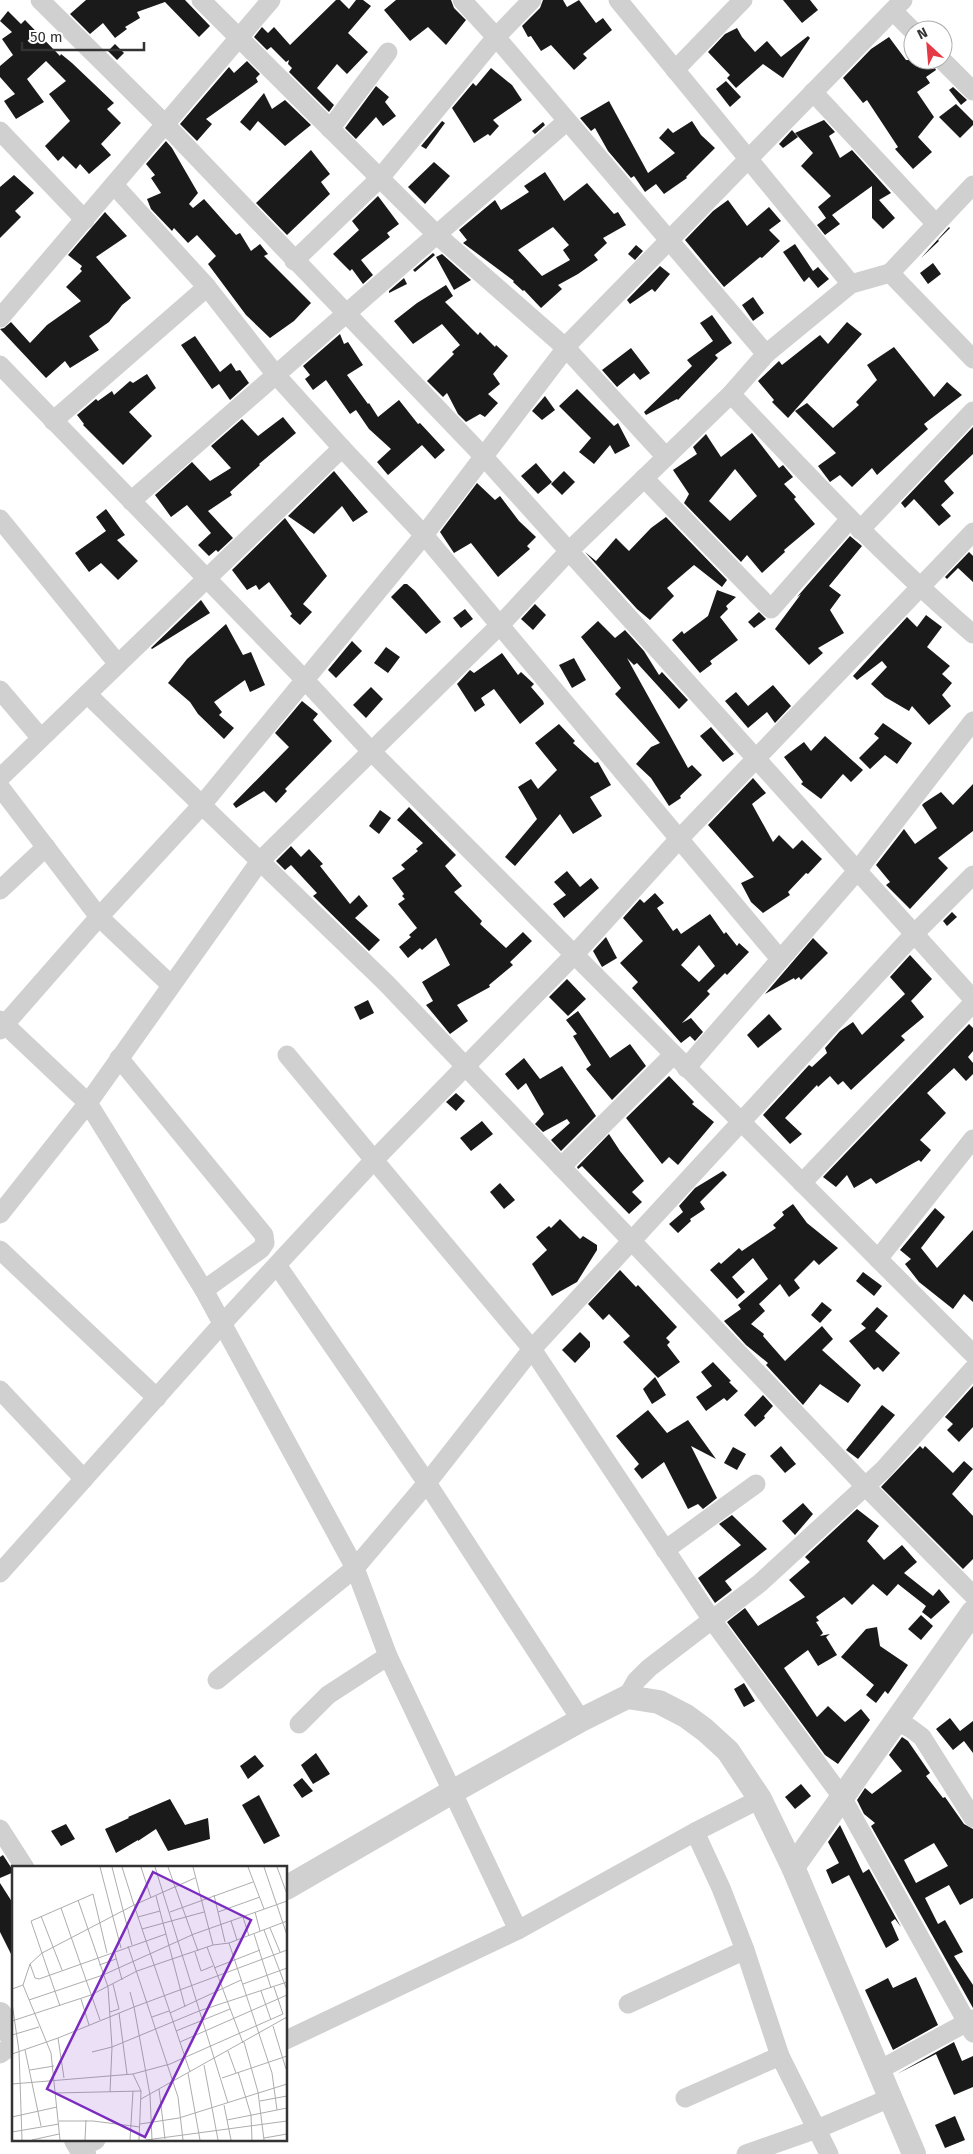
<svg xmlns="http://www.w3.org/2000/svg" width="973" height="2154" viewBox="0 0 973 2154" font-family="'Fira Sans',sans-serif">
  <rect width="100%" height="100%" fill="#fff"/>
  <!-- building -->
  <g fill="#1a1a1a" fill-rule="evenodd">
    <path d="M86,0H185L210,26L199,37L165,2L137,12L140,18L125,27L127,29L115,38L103,23L90,34L70,14Z"/>
    <path d="M336,0H340L349,9L356,0H363L371,6L348,33L368,52L347,74L337,64L317,88L334,105L329,112L289,72L292,68L288,64L289,60L286,62L271,47L267,50L254,37L262,27L268,33L274,27L290,45Z"/>
    <path d="M396,0H451L454,8L466,20L446,45L428,27L410,41L384,10Z"/>
    <path d="M543,0H563L567,7L579,0L596,23L603,18L612,30L583,54L587,58L574,70L551,45L541,51L531,36L528,37L522,26L540,8Z"/>
    <path d="M783,0H810L818,10L802,23Z"/>
    <path d="M8,11L21,24L25,20L60,56L61,54L72,63L114,103L107,109L121,123L101,144L111,155L89,174L80,164L76,169L63,156L58,161L45,146L70,121L49,94L66,81L46,61L27,79L44,102L16,119L4,101L15,94L0,77V66L13,55L2,39L12,32L0,21Z"/>
    <path d="M737,28L742,37L755,52L767,41L781,57L808,36L810,38L783,78L763,64L736,88L727,78L730,75L708,52L725,34Z"/>
    <path d="M889,37L906,60H931L936,70L926,77L930,83L917,92L934,117L918,137L932,152L913,169L895,149L898,147L867,100L863,103L843,78L871,49Z"/>
    <path d="M115,44L124,53L117,60L108,51Z"/>
    <path d="M247,61L260,74L256,78L258,82L206,119L212,124L197,141L180,124L229,67L234,73Z"/>
    <path d="M491,68L512,85L522,100L493,120L499,126L490,136L488,134L474,143L452,108L473,83L476,86Z"/>
    <path d="M726,81L741,97L730,107L716,89Z"/>
    <path d="M376,86L389,97L385,102L396,116L383,126L376,117L356,139L345,128Z"/>
    <path d="M953,87L967,100L961,105L949,90Z"/>
    <path d="M264,93L272,109L285,100L311,125L285,146L258,121L250,131L240,122Z"/>
    <path d="M609,101L648,173L675,153L659,138L668,128L673,133L692,121L701,135L715,148L686,177L687,178L664,194L656,184L645,192L634,176L631,178L608,151L595,128L591,131L580,118Z"/>
    <path d="M956,104L973,121V125L960,138L939,117Z"/>
    <path d="M824,120L835,132L829,136L840,158L852,150L891,193L879,200L895,218L883,229L872,218V186L832,215L840,224L825,235L817,225L826,218L818,207L831,196L801,166L813,153L795,133Z"/>
    <path d="M442,121L445,123L426,149L421,146Z"/>
    <path d="M543,122L545,125L535,134L532,131Z"/>
    <path d="M792,130L798,137L783,148L779,144Z"/>
    <path d="M166,141L172,148L198,193L189,204L193,208L204,199L236,235L240,233L251,251L260,244L268,254L264,256L311,303L294,321L270,338L246,315L208,264L216,256L197,235L188,243L174,228L172,231L151,209L147,199L161,193L151,178L155,175L146,164Z"/>
    <path d="M311,150L330,174L321,182L330,194L287,235L256,203Z"/>
    <path d="M434,162L450,176L425,204L408,187Z"/>
    <path d="M545,172L564,201L587,183L614,214L618,212L626,225L603,238L607,243L594,255L598,260L578,274L558,285L562,289L541,308L524,290L523,291L513,282L514,281L463,243L467,240L459,230L495,200L501,210L529,192L524,186ZM553,227L569,245L563,250L570,260L542,276L518,250Z"/>
    <path d="M14,175L34,193L15,211L21,217L0,238V187Z"/>
    <path d="M378,196L399,224L387,233L390,237L361,260L373,275L363,284L352,269L350,271L333,254L359,230L352,221Z"/>
    <path d="M728,200L747,226L769,207L781,221L769,230L780,241L762,258L760,257L724,287L685,240L713,211Z"/>
    <path d="M105,212L127,236L96,257L131,298L122,305L109,322L89,336L99,350L70,368L65,361L46,378L0,329L4,328L11,322L30,343L47,325L81,301L66,287L82,271L80,269L82,266L68,255Z"/>
    <path d="M949,227L950,228L938,240L939,241L921,258Z"/>
    <path d="M795,244L813,271L818,267L829,279L818,288L809,277L804,282L783,252Z"/>
    <path d="M636,245L643,251L635,260L628,254Z"/>
    <path d="M433,253L435,255L415,272L413,270Z"/>
    <path d="M442,254L471,280L454,290L436,257Z"/>
    <path d="M933,263L941,274L928,284L920,273Z"/>
    <path d="M660,266L670,274L655,292L652,289L630,304L627,300Z"/>
    <path d="M404,278L407,284L389,293V291Z"/>
    <path d="M446,285L453,296L445,302L478,335L480,332L495,347L496,345L508,356L493,374L500,384L488,394L498,403L485,417L480,414L466,422L458,414L447,393L443,397L427,381L454,354L452,352L460,345L442,324L413,344L394,321L417,303Z"/>
    <path d="M753,297L764,313L753,321L742,305Z"/>
    <path d="M712,315L732,343L715,355L718,358L678,400L677,399L646,415L644,412L692,366L687,360L713,341L700,323Z"/>
    <path d="M847,322L862,334L788,418L772,402L774,400L758,381L779,361L782,365L820,335L828,344Z"/>
    <path d="M340,334L344,344L348,342L363,365L347,375L368,404L369,403L378,417L399,400L418,424L420,423L445,450L435,459L422,445L388,475L377,462L391,449L369,429L356,410L350,414L326,380L313,390L305,379L310,375L303,366Z"/>
    <path d="M195,336L220,372L231,363L236,371L240,370L249,383L230,400L219,384L212,389L181,345Z"/>
    <path d="M894,347L934,397L947,382L962,395L924,424L928,429L877,475L872,468L852,487L840,475L830,482L818,466L836,453L795,411L807,403L833,428L859,405L856,402L877,380L867,365Z"/>
    <path d="M631,348L650,373L640,380L634,373L617,387L602,370Z"/>
    <path d="M147,374L156,388L129,412L152,436L123,465L83,425L84,424L77,415L96,399L98,401L112,391L114,395L130,381L133,383Z"/>
    <path d="M577,389L614,426L618,423L630,446L615,454L610,445L594,464L579,452L591,438L559,406Z"/>
    <path d="M545,396L555,410L542,420L532,411Z"/>
    <path d="M283,417L296,433L259,464L260,465L230,492L232,495L208,511L233,538L218,552L216,550L209,556L198,545L211,533L187,505L171,517L155,495L192,462L210,481L231,468L211,446L242,419L258,436Z"/>
    <path d="M973,427V454L944,481L954,493L941,505L951,516L939,526L914,499L905,508L901,503Z"/>
    <path d="M752,433L779,468L783,465L793,477L784,484L796,497L794,499L815,524L784,550L785,552L762,573L747,555L741,562L684,503L689,494L673,470L697,454L693,447L706,434L721,457ZM735,469L757,496L730,521L709,501Z"/>
    <path d="M536,463L552,482L538,494L521,476Z"/>
    <path d="M334,471L368,512L353,522L342,506L314,534L288,516Z"/>
    <path d="M564,471L575,482L562,495L551,484Z"/>
    <path d="M477,483L495,500L500,496L519,521L536,537L527,546L530,549L498,577L471,543L454,553L440,532Z"/>
    <path d="M106,509L125,535L117,540L138,561L118,580L101,563L89,572L75,553L106,531L96,517Z"/>
    <path d="M666,517L727,580L722,587L694,565L667,588L674,596L650,620L637,609L585,552L596,561L616,538L629,551L651,528Z"/>
    <path d="M285,518L327,576L303,604L312,612L300,625L290,616L292,614L269,582L259,590L256,585L247,590L232,570Z"/>
    <path d="M850,536L862,546L829,586L841,595L830,610L844,633L818,648L823,653L809,665L775,629L801,594L797,597Z"/>
    <path d="M969,552L973,556V582L958,568L947,579L945,577Z"/>
    <path d="M404,584H407L415,591L441,622L426,634L391,597Z"/>
    <path d="M717,590L736,597L726,606L728,609L720,617L738,640L710,661L712,664L700,673L672,640L682,631L684,634L708,616Z"/>
    <path d="M201,600L210,613L152,649L151,648Z"/>
    <path d="M535,604L546,615L533,630L521,619Z"/>
    <path d="M465,609L473,619L461,628L453,618Z"/>
    <path d="M759,612L766,619L754,628L748,622Z"/>
    <path d="M926,615L942,627L927,647L950,666L942,674L952,683L942,695L951,706L929,725L912,706L909,711L885,697L871,684L887,667L882,661L857,680L853,676L907,617L917,627Z"/>
    <path d="M598,621L615,638L625,630L644,651L659,675L662,672L688,700L679,709L637,663L634,665L627,658L688,768L692,765L702,775L680,796L681,798L669,806L651,778L636,764L651,747L660,743L615,694L621,688L581,637Z"/>
    <path d="M226,624L243,655L251,652L265,685L250,692L245,680L214,702L222,712L219,715L234,728L224,739L198,714L190,702L168,683L187,659Z"/>
    <path d="M352,641L362,651L336,678L328,670Z"/>
    <path d="M386,647L400,657L388,673L374,663Z"/>
    <path d="M502,653L518,675L521,672L534,684L531,687L543,701L544,704L520,724L494,689L481,698L485,705L475,712L457,684L470,670L474,673Z"/>
    <path d="M574,658L586,680L572,688L559,665Z"/>
    <path d="M773,685L791,706L775,723L767,712L748,728L725,701L736,692L748,706Z"/>
    <path d="M371,687L383,699L366,718L353,705Z"/>
    <path d="M302,701L318,714L313,720L332,741L285,789L287,791L276,803L264,791L236,808L233,804L289,747L275,733Z"/>
    <path d="M883,723L912,743L897,764L885,755L870,769L859,758L879,738L874,734Z"/>
    <path d="M559,724L575,741L573,743L595,763L598,762L611,785L590,797L602,816L573,834L560,814L515,866L505,857L537,819L518,787L531,779L538,789L557,770L535,743Z"/>
    <path d="M711,727L734,754L723,762L700,736Z"/>
    <path d="M825,736L863,770L851,782L843,774L821,799L801,784L803,782L784,757L804,742L811,751Z"/>
    <path d="M753,778L766,793L752,804L773,842L779,835L793,849L802,840L822,859L808,874L806,873L788,892L790,895L763,913L751,902L741,883L754,877L708,825Z"/>
    <path d="M973,784V831L938,858L948,868L910,909L886,885L890,882L876,865L904,829L915,844L937,828L922,805L924,803L941,792L953,805Z"/>
    <path d="M409,807L456,855L445,866L462,886L454,892L482,921L480,924L506,948L523,932L532,941L510,962L513,965L489,985L490,987L457,1005L468,1021L450,1034L426,1005L433,1001L422,982L450,965L436,938L422,950L420,948L408,958L399,947L411,937L409,935L417,928L398,904L405,899L402,896L404,894L392,878L405,869L401,865L418,851L416,849L423,843L397,820Z"/>
    <path d="M380,810L391,818L379,834L369,826Z"/>
    <path d="M291,846L301,857L309,849L323,864L320,866L350,904L359,895L368,906L355,918L380,940L369,951L313,896L317,893L291,865L285,870L276,861Z"/>
    <path d="M567,871L580,887L591,878L599,888L564,918L553,904L566,895L554,882Z"/>
    <path d="M655,893L664,903L657,908L673,931L677,928L681,934L710,914L724,934L726,932L737,946L739,943L749,952L727,975L725,973L707,991L710,994L682,1023L691,1018L703,1032L695,1041L690,1036L681,1043L632,988L638,982L620,963L643,941L623,918L640,899L644,903ZM699,945L715,966L699,982L681,965Z"/>
    <path d="M952,912L957,917L947,926L943,921Z"/>
    <path d="M606,937L617,958L602,967L593,951Z"/>
    <path d="M813,938L828,953L801,980L799,977L795,980L794,978L765,994Z"/>
    <path d="M910,955L932,979L911,1001L907,996L924,1017L901,1036L905,1040L851,1090L843,1081L838,1085L830,1076L818,1087L817,1085L785,1118L802,1134L790,1144L763,1115L809,1065L812,1067L827,1053L825,1048L840,1031L853,1022L862,1035L905,994L890,977Z"/>
    <path d="M567,979L586,999L568,1016L549,997Z"/>
    <path d="M368,1000L374,1013L360,1020L354,1007Z"/>
    <path d="M578,1011L610,1058L630,1044L646,1066L612,1100L586,1069L591,1065L573,1036L577,1034L566,1020Z"/>
    <path d="M769,1014L782,1029L758,1048L747,1035Z"/>
    <path d="M969,1024L973,1028V1051L968,1057L973,1063V1074L966,1081L954,1068L927,1093L946,1113L920,1140L931,1150L921,1162L919,1160L876,1184L871,1178L854,1188L847,1175L836,1187L823,1177Z"/>
    <path d="M524,1058L540,1079L562,1066L596,1116L561,1151L551,1140L570,1123L567,1119L543,1132L535,1124L544,1114L526,1083L518,1090L505,1074Z"/>
    <path d="M669,1076L694,1102L692,1104L714,1122L678,1165L669,1157L662,1164L626,1118Z"/>
    <path d="M456,1093L465,1101L456,1111L446,1102Z"/>
    <path d="M482,1121L493,1134L471,1151L460,1138Z"/>
    <path d="M609,1134L620,1151L644,1181L632,1192L642,1202L629,1214L582,1166L578,1169L577,1167Z"/>
    <path d="M723,1171L727,1175L700,1202L705,1209L690,1219L691,1221L678,1233L669,1224L683,1212L679,1206L695,1188Z"/>
    <path d="M500,1183L515,1200L504,1209L490,1192Z"/>
    <path d="M793,1204L807,1223L838,1248L819,1265L814,1260L794,1280L800,1288L789,1297L780,1284L759,1304L765,1311L751,1324L764,1334L763,1336L785,1361L822,1326L833,1339L822,1350L861,1385L848,1403L820,1384L803,1405L766,1365L768,1363L746,1345L724,1321L741,1309L738,1305L768,1279L753,1258L732,1277L745,1292L737,1299L710,1270L719,1262L721,1264L739,1248L742,1251L776,1228L773,1225L784,1215L782,1212Z"/>
    <path d="M935,1208L945,1217L921,1248L937,1268L973,1230V1302L964,1294L953,1309L919,1282L905,1264L911,1259L900,1250Z"/>
    <path d="M560,1219L580,1239L583,1236L597,1245V1250L577,1282L552,1296L532,1264L547,1250L536,1237L549,1226L551,1228Z"/>
    <path d="M620,1270L636,1287L638,1285L677,1327L666,1338L670,1342L667,1345L680,1362L658,1378L623,1342L630,1336L609,1314L603,1320L588,1304Z"/>
    <path d="M863,1272L882,1286L874,1296L856,1281Z"/>
    <path d="M822,1302L832,1310L820,1323L811,1315Z"/>
    <path d="M877,1307L888,1316L875,1331L900,1353L883,1372L878,1367L874,1370L849,1341L866,1328L861,1324Z"/>
    <path d="M580,1332L590,1342V1347L575,1363L562,1350Z"/>
    <path d="M713,1362L731,1381L729,1382L738,1391L727,1401L724,1398L706,1411L696,1397L712,1386L701,1372Z"/>
    <path d="M655,1377L666,1395L652,1404L643,1389Z"/>
    <path d="M973,1386V1427L959,1442L947,1430L953,1424L945,1417Z"/>
    <path d="M763,1395L773,1406L764,1416L765,1418L755,1427L744,1415Z"/>
    <path d="M882,1405L895,1415L858,1459L846,1450Z"/>
    <path d="M648,1410L667,1433L688,1420L716,1459L691,1446L717,1498L703,1509L698,1504L688,1509L664,1462L642,1479L634,1469L639,1464L616,1436Z"/>
    <path d="M781,1446L796,1464L785,1473L770,1456Z"/>
    <path d="M920,1446L923,1449L925,1446L953,1473L964,1461L973,1469L952,1494L973,1516V1559L963,1569L881,1487Z"/>
    <path d="M733,1447L746,1454L737,1470L724,1463Z"/>
    <path d="M803,1503L813,1514L795,1535L782,1521Z"/>
    <path d="M857,1509L879,1526L867,1541L884,1560L902,1545L917,1562L904,1573L933,1596L939,1589L950,1602L931,1619L922,1612L926,1606L898,1584L887,1596L873,1584L852,1605L844,1597L816,1617L819,1621L816,1622L823,1633L820,1636L830,1634L826,1637L837,1655L818,1666L808,1650L784,1668L817,1717L828,1706L845,1722L861,1709L870,1720L838,1764L825,1755L727,1622L745,1608L758,1626L805,1597L789,1580L810,1562L805,1557Z"/>
    <path d="M732,1515L767,1549L725,1581L732,1590L715,1603L698,1578L741,1545L719,1524Z"/>
    <path d="M921,1615L933,1626L921,1640L908,1629Z"/>
    <path d="M877,1627L880,1646L908,1665L888,1694L885,1691L876,1703L866,1695L874,1685L841,1657L866,1629Z"/>
    <path d="M744,1683L755,1701L744,1707L734,1689Z"/>
    <path d="M950,1718L960,1731L973,1721V1753L964,1741L953,1750L936,1729Z"/>
    <path d="M902,1737L908,1741L930,1773L926,1776L943,1798L945,1797L964,1824L973,1829V1898L960,1905L949,1885L925,1898L938,1924L945,1920L963,1952L954,1956L973,1985V2008L871,1826L875,1823L864,1814L857,1800L865,1788L872,1794L902,1771L889,1755ZM934,1843L948,1866L916,1883L904,1860Z"/>
    <path d="M316,1753L330,1774L313,1784L301,1765Z"/>
    <path d="M255,1755L264,1766L248,1779L240,1766Z"/>
    <path d="M302,1778L313,1791L302,1798L293,1785Z"/>
    <path d="M801,1784L811,1796L795,1809L785,1797Z"/>
    <path d="M259,1795L280,1836L264,1844L242,1805Z"/>
    <path d="M170,1799L185,1825L208,1818L210,1839L168,1851L156,1829L138,1841V1840L116,1853L105,1829L129,1818L128,1817Z"/>
    <path d="M66,1824L75,1839L61,1846L51,1831Z"/>
    <path d="M840,1825L863,1873L869,1869L901,1927L895,1919L891,1922L899,1940L886,1948L849,1875L832,1884L826,1870L839,1863L828,1842Z"/>
    <path d="M3,1855L14,1872L0,1878V1857Z"/>
    <path d="M0,1883L14,1905V1960L0,1932Z"/>
    <path d="M916,1977L938,2025L893,2050L865,1990L888,1978L893,1988Z"/>
    <path d="M954,2042L962,2061L973,2056V2087L954,2095L936,2054L897,2074Z"/>
    <path d="M955,2116L965,2140L945,2148L935,2125Z"/>
  </g>
  <g fill="none" stroke-linecap="round" stroke-linejoin="round">
    <!-- minor -->
    <g stroke="#d0d0d0" stroke-width="19">
      <path d="M40,0L166,125L484,457L973,999"/>
      <path d="M201,0L437,235L566,348L666,457"/>
      <path d="M462,0L496,37L766,354"/>
      <path d="M618,0L851,284"/>
      <path d="M893,11L913,31"/>
      <path d="M942,60L973,91"/>
      <path d="M675,70L743,0"/>
      <path d="M813,92L936,224"/>
      <path d="M330,129L388,52"/>
      <path d="M0,131L85,220"/>
      <path d="M114,185L207,287L276,375L342,448L424,535L780,959"/>
      <path d="M973,185L890,273L973,359"/>
      <path d="M294,261L380,178L496,37L532,0"/>
      <path d="M0,318L271,0"/>
      <path d="M0,365L304,679L370,750L973,1354"/>
      <path d="M731,394C809,477 887,560 973,634"/>
      <path d="M53,421L207,287"/>
      <path d="M644,478L771,609L850,519"/>
      <path d="M131,501L567,121"/>
      <path d="M0,519L118,664"/>
      <path d="M860,530L973,411"/>
      <path d="M973,532L679,839L574,955L374,1160L532,1349L712,1620L842,1797L973,2033"/>
      <path d="M0,690L40,737"/>
      <path d="M87,694L386,983L865,1486L973,1595"/>
      <path d="M0,778L342,448"/>
      <path d="M0,787L99,917L171,985"/>
      <path d="M0,890L46,847"/>
      <path d="M0,1020L88,1103L204,1290L355,1568L388,1656L518,1930"/>
      <path d="M0,1030L99,917L201,806L424,535L572,340L903,0"/>
      <path d="M119,1058L264,1235L265,1243L261,1249L204,1290"/>
      <path d="M686,1068L857,871L973,721"/>
      <path d="M561,1167L673,1055"/>
      <path d="M802,1183L973,1003"/>
      <path d="M0,1214L88,1103L260,861L501,624L569,551L731,394L766,354L851,284L890,273"/>
      <path d="M0,1250L157,1398"/>
      <path d="M878,1259L973,1139"/>
      <path d="M277,1265L427,1483L581,1720"/>
      <path d="M0,1390L84,1479"/>
      <path d="M665,1550L756,1484"/>
      <path d="M0,1573L222,1324L374,1160L287,1055"/>
      <path d="M217,1680L355,1568L427,1483L532,1349L914,934L973,875"/>
      <path d="M627,1697L636,1681L649,1668L760,1583L883,1470L973,1369"/>
      <path d="M896,1721L910,1728L922,1737L973,1818"/>
      <path d="M299,1724L328,1695L388,1656"/>
      <path d="M0,1829L25,1868"/>
      <path d="M695,1832L721,1888L745,1950L780,2056L829,2154"/>
      <path d="M628,2004L745,1950"/>
      <path d="M286,2040L518,1930L695,1832L760,1799"/>
      <path d="M0,2054L14,2044"/>
      <path d="M879,2070L973,2019"/>
      <path d="M685,2098L780,2056"/>
      <path d="M81,2148L96,2140"/>
      <path d="M746,2154L817,2129L890,2098"/>
    </g>
    <!-- tertiary -->
    <g stroke="#d0d0d0" stroke-width="24">
      <path d="M793,1867L973,1612"/>
      <path d="M286,1888L452,1792L581,1720L627,1697L659,1702L686,1716L705,1730L728,1751L760,1799L793,1867L914,2154"/>
      <path d="M0,2014L14,2041"/>
      <path d="M76,2140L84,2154"/>
    </g>
  </g>
  <!-- overview -->
  <g transform="translate(12 1866)">
    <rect width="275" height="275" fill="#fff"/>
    <path fill="none" stroke="#adadad" stroke-width="1" d="M88,1L109,82M100,1L120,79M110,1L122,39L183,12M129,1L139,32M143,1L216,237M156,1L186,85M181,1L201,79M236,1L252,43M252,1L275,69M265,1L275,28M202,29L213,76M144,30L173,141M66,34L96,121L100,181L98,226M49,42L88,154M158,46L241,16M206,46L248,31M243,46L248,65M29,50L50,104M126,51L148,45M231,51L237,70M219,55L225,74M258,62L268,86M130,63L192,46M252,64L275,124M242,68L259,122M116,80L166,231L171,274M195,81L231,177M102,84L110,114M183,86L189,105L201,100M18,98L23,112L27,113L154,68M87,99L104,93M202,102L248,84M231,118L275,102M11,119L18,98L30,87L122,39L178,206M262,121L271,148M0,123L11,119L39,187L48,274M249,125L259,154M69,133L77,159M17,134L91,109L182,68L275,35M0,137L7,185L10,274M48,140L19,55L81,28L95,87M98,146L107,143L101,118M107,147L115,208M158,147L229,114M140,151L157,145M0,155L79,129L125,105L201,79L217,77M261,160L274,203M164,165L218,143M0,169L27,161M46,172L122,141L118,126M168,176L275,129M232,176L246,226L252,274M13,184L29,260M216,185L224,207M80,186L100,181L187,145L275,116M0,188L46,172L52,212M192,199L206,274M18,204L42,200M226,206L239,249L240,274M176,207L188,274M121,208L158,198L271,148M210,212L275,190M0,218L121,208L129,225L127,274M147,223L153,273M44,227L129,225M129,233L275,151M248,235L275,230M212,239L219,274M265,244L260,207L217,77L275,55M0,251L45,241M215,254L275,242M47,255H81L128,261M128,258L167,252L275,218M0,266L47,258M252,272L275,268M20,274L47,268M73,274L74,254M118,274L121,225M134,274L275,255M140,274L138,229L122,141L275,84"/>
    <path fill="#7b2cbf" fill-opacity="0.15" stroke="#7b2cbf" stroke-width="2.5" d="M141,6L239,54L133,271L35,223Z"/>
    <rect width="275" height="275" fill="none" stroke="#333" stroke-width="2.5"/>
  </g>
  <!-- north arrow -->
  <g transform="translate(928 45) rotate(334)"><circle r="24" fill="#ffffff" stroke="#adadad"/>
  <path d="M0-4L9 19L0 12L-9 19Z" fill="#e63946"/>
  <text y="-8" font-size="14" font-weight="bold" text-anchor="middle" fill="#333333">N</text>
  </g>
  <!-- scale -->
  <path d="M22 42v8h122v-8" fill="none" stroke="#333333" stroke-width="2.5"/>
  <text x="30" y="42" font-size="15" fill="#333333" stroke="#ffffff" stroke-width="4" paint-order="stroke">50 m</text>
</svg>
